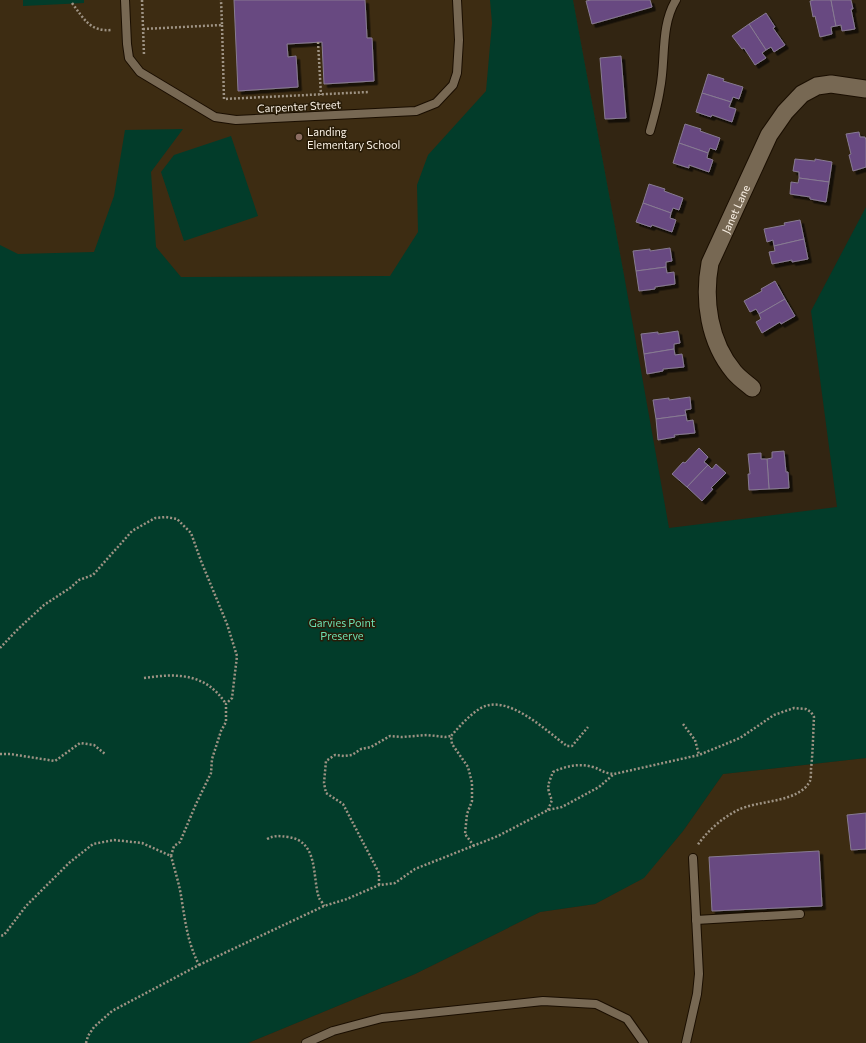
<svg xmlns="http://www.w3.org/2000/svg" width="866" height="1043" viewBox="0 0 866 1043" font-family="Commissioner,sans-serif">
  <defs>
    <filter id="shadow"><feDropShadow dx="3.5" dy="3.5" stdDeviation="0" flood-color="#0009"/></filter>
  </defs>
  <rect width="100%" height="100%" fill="#322512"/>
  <!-- built -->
  <g fill="#3d2c12">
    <path d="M0,0H573L624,275L0,278Z"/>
    <path d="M866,758V1043H248L415,974L540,912L595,904L643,878L683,831L723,774Z"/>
  </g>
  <!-- green -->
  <g fill="#023c2a">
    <path d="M23,0H84V3L23,6Z"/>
    <path d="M490,0H573L624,275L669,528L837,507L811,311L866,207V758L723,774L683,831L644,878L595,904L540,912L415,974L248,1043H0V245L18,254L94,252L114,196L125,130L183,129L151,172L156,247L181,277L390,276L418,232L417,185L428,155L486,91L492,23Z"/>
    <path d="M231,136L258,216L184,241L161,172L174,155Z"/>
  </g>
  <!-- building -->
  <g fill="#684881" stroke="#877b92" filter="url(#shadow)">
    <path d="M234,0H365L367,38H372L374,81L324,84L322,42L287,44L288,57L296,56L298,87L238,91Z"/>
    <path d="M591,0H650L652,7L592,24L586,1Z"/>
    <path d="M814,0H831L836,26L831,27L832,34L820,37L815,16L813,17L810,1Z"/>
    <path d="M831,0H851L853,9H851L855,29L842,31L841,25L836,26Z"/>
    <path d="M766,13L775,27L773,28L785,45L774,52L771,47L766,50L749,24Z"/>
    <path d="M749,24L766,50L762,53L766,58L755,65L744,48L742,49L732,36Z"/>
    <path d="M621,56L626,118L605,119L600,58Z"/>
    <path d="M708,74L724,79L723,81L743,87L739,99L733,97L731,102L702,93Z"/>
    <path d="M702,93L731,102L729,107L736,109L732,122L712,115L711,117L696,112Z"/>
    <path d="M685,124L701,129L700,131L720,138L716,150L710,148L708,153L679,143Z"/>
    <path d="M859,132L860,137H865L866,140V167L853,171L849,155L851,154L846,134Z"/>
    <path d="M679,143L708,153L707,158L713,160L709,172L689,165V168L673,163Z"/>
    <path d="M795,159L815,161V159L832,162L829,182L799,178V172L793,171Z"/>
    <path d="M799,178L829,182L826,202L810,199V197L790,194L791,182L798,183Z"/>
    <path d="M649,184L665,189L664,191L683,198L679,210L673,208L671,213L643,203Z"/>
    <path d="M643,203L671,213L670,218L676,220L672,232L652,225L651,227L636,222Z"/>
    <path d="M800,220L804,239L774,246L773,240L767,242L764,229L785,225L784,223Z"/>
    <path d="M804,239L808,259L792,262V260L772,264L769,252L775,251L774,246Z"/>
    <path d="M670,248L672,261L666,262V267L636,271L633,251L650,249V251Z"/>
    <path d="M666,267L667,273L674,272L675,284L655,287V289L639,291L636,271Z"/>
    <path d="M775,281L785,299L759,314L756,309L750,312L744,301L762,291L761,289Z"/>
    <path d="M785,299L795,316L781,324L780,322L762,333L756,322L761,319L759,314Z"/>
    <path d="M678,331L680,343L674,344V349L644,354L641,334L658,332V334Z"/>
    <path d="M674,349L675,355L682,354L684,367L663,369V371L647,374L644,354Z"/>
    <path d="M690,397L691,409L685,410L686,415L656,419L653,400L669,398V400Z"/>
    <path d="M686,415L687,421L693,420L695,433L674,435L675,437L658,440L656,419Z"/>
    <path d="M699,448L708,457L704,462L708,465L687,487L672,474L683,462L685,463Z"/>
    <path d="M784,451L786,472H788L789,488L769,489L767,459L772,458V452Z"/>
    <path d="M761,453V459H767L769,489L749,490L748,474H750L748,454Z"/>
    <path d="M716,464L726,473L711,488L713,489L702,501L687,487L708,465L712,469Z"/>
    <path d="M866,813V849L851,850L847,815Z"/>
    <path d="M819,851L822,906L712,911L709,857Z"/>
  </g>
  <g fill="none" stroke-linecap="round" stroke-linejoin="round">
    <defs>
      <g id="lane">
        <path d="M125,0L127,44L129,58L140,72L215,117L236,120L416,111L436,103L453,85L457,73L459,40L457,0"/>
        <path d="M650,131C654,117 658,103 660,89C666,60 660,26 676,0"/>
        <path d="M696,920L800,914"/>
        <path d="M306,1043L333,1031L382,1018L543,1001L596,1004L627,1019L644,1043"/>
        <path d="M686,1043L697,994L699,974L693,858"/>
      </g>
      <g id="street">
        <path id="s1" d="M752,388C746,383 739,378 734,372C709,342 703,300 710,263L769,135L785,112L802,94L817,86L831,84L866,89"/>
      </g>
    </defs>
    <!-- lane casing -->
    <use href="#lane" stroke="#1a0e00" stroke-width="10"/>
    <!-- street casing -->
    <use href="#street" stroke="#1a0e00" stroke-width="19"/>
    <!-- path -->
    <g stroke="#9e9384" stroke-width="2.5" stroke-dasharray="2 2" stroke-linecap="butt">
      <path d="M142,0L144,55"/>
      <path d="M72,3C84,19 90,32 112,30"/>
      <path d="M222,25L224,99L369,92"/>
      <path d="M143,29L222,25L221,0"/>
      <path d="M318,42L321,95"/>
      <path d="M0,648L18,629L44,605L70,588L79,580L93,575L132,531L155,518L166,517L177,519L191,533L201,561L227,624L237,656L232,698L226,704V722L221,731L212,759L211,773L196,804L180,842L174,846L171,856L142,843L114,840L93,844L69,863L26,906L4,935L0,936"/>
      <path d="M144,678C177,673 206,673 226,704"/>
      <path d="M683,724L695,740L699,755"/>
      <path d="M0,754H10L55,761L80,743L94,745L105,754"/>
      <path d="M548,810L552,800C546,787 548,785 553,772C566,766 579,763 593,767C602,770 603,773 614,774"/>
      <path d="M267,839C275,835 279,836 288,837C319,841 312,877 319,898C320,900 323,903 324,906"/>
      <path d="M474,846L465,834L467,814L472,801V783L468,767L452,744L451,736C460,726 469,715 481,708C508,693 546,731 567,746H572L588,727"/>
      <path d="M379,885V873L343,804L326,793L324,783L326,761L335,755L344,756L352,755L361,749L371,747L390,736L402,737L427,735L445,737L451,736"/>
      <path d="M199,965L324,906L347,899L379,885L395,883L415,869L498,836L548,810L562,807L599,787L614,774L699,755L740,738L774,715L794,708L806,709L811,712L814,717C813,734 813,751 811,769C811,773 811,778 810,781C799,803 758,800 738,810C722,818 707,831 697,846"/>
      <path d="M86,1043L88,1036L94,1027L112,1011L199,965C188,943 186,926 182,902C180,886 175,871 171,856"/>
    </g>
    <!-- lane -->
    <use href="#lane" stroke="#776853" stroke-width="8"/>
    <!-- street -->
    <use href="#street" stroke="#776853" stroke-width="17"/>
  </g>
  <!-- markers -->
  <circle fill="#8d6e63" stroke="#281c08" stroke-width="1.5" cx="299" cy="137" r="4"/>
  <g text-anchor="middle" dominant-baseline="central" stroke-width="3" stroke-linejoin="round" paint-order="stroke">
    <!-- street labels -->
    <g font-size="11" fill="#faf1e5" stroke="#281c08">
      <text transform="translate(299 106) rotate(-3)">Carpenter Street</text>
      <text stroke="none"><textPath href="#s1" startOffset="199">Janet Lane</textPath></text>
    </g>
    <!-- poi labels -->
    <g font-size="11" fill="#faf1e5" stroke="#281c08" text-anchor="start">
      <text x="307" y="131">Landing<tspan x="307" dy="13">Elementary School</tspan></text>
    </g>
    <!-- park labels -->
    <g font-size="11" fill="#6ce1b3" stroke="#281c08">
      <text x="342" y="622">Garvies Point<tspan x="342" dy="13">Preserve</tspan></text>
    </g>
  </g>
</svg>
